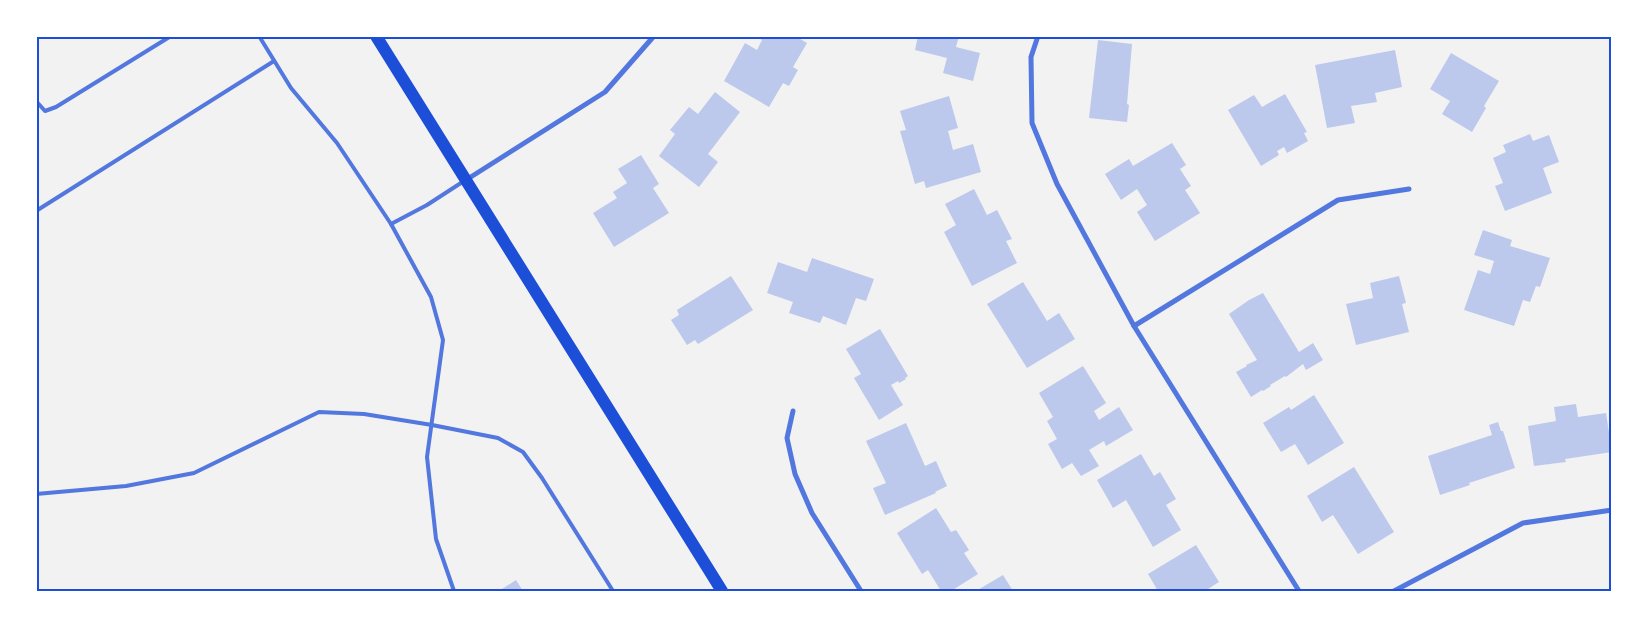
<svg xmlns="http://www.w3.org/2000/svg" width="1648" height="627" viewBox="0 0 1648 627" font-family="Barlow,sans-serif">
  <rect width="100%" height="100%" fill="#f2f2f2"/>
  <!-- building -->
  <g fill="#bdc9ec">
    <path d="M756,36H795L807,43L793,67L798,70L789,86L783,83L769,107L724,81L745,43L757,50L762,40Z"/>
    <path d="M918,36H959L956,47L980,53L973,81L943,73L947,58L915,50Z"/>
    <path d="M1098,40L1132,44L1127,104L1129,105L1127,122L1089,118Z"/>
    <path d="M1395,50L1402,87L1375,93L1377,102L1351,106L1355,123L1327,128L1315,65Z"/>
    <path d="M1451,53L1499,81L1484,106L1486,108L1472,132L1442,114L1450,101L1430,89Z"/>
    <path d="M715,92L740,112L708,154L718,162L699,187L659,156L675,134L670,130L689,107L698,114Z"/>
    <path d="M1285,94L1307,132L1304,133L1308,141L1287,153L1284,147L1277,151L1279,155L1261,166L1228,110L1254,95L1262,107Z"/>
    <path d="M949,96L958,128L948,131L953,150L973,144L981,172L926,188L924,181L915,184L900,131L906,130L900,111Z"/>
    <path d="M1530,134L1533,141L1549,135L1559,162L1543,168L1552,193L1505,211L1495,186L1503,183L1493,158L1506,152L1503,145Z"/>
    <path d="M1172,143L1186,165L1180,169L1191,186L1185,190L1200,213L1155,241L1137,212L1147,205L1137,189L1121,200L1105,174L1129,159L1133,166Z"/>
    <path d="M641,155L659,184L653,188L669,213L614,247L593,213L617,198L613,192L627,183L618,169Z"/>
    <path d="M974,189L987,215L997,210L1012,239L1006,241L1017,263L972,286L944,232L956,225L945,204Z"/>
    <path d="M1483,230L1512,240L1510,246L1550,258L1540,287L1536,286L1530,302L1523,300L1514,326L1464,310L1478,270L1490,274L1494,261L1474,255Z"/>
    <path d="M812,258L874,279L866,301L856,298L846,325L823,316L820,323L789,313L793,302L767,293L778,262L807,272Z"/>
    <path d="M731,276L753,310L698,344L695,340L687,345L671,320L679,315L677,310Z"/>
    <path d="M1399,276L1406,303L1402,304L1409,332L1356,345L1346,304L1373,298L1370,283Z"/>
    <path d="M1023,282L1047,321L1059,313L1075,339L1027,368L987,304Z"/>
    <path d="M1263,293L1299,352L1313,343L1323,360L1306,370L1303,364L1286,377L1285,376L1270,385L1271,386L1263,391L1262,390L1251,397L1236,372L1247,366L1246,365L1257,360L1229,314L1249,300Z"/>
    <path d="M880,329L908,376L905,378L906,379L899,383L898,381L891,385L903,405L879,420L854,378L861,374L846,349Z"/>
    <path d="M1083,366L1106,403L1094,411L1099,420L1119,407L1133,430L1106,446L1104,441L1089,450L1099,466L1081,476L1072,463L1062,469L1048,444L1057,439L1047,421L1053,417L1039,393Z"/>
    <path d="M1314,395L1344,443L1308,465L1295,444L1281,452L1263,423L1289,407L1291,410Z"/>
    <path d="M1576,404L1578,417L1606,413L1612,452L1565,459L1566,462L1534,466L1528,426L1556,421L1554,407Z"/>
    <path d="M1498,422L1501,431H1503L1515,468L1469,483L1470,485L1440,495L1428,456L1492,435L1489,425Z"/>
    <path d="M906,423L925,466L936,461L947,486L935,492L936,493L885,515L873,488L886,483L866,441Z"/>
    <path d="M1141,454L1154,476L1160,472L1176,499L1166,505L1181,530L1153,547L1126,500L1113,508L1097,480Z"/>
    <path d="M1354,467L1394,532L1358,554L1333,515L1322,522L1307,496Z"/>
    <path d="M936,508L951,532L956,530L969,550L964,553L978,574L951,591H941L928,570L922,574L897,533Z"/>
    <path d="M1196,545L1219,582L1208,589L1209,591H1158L1148,574Z"/>
    <path d="M1003,575L1013,591H976Z"/>
    <path d="M516,580L523,591H503L502,589Z"/>
  </g>
  <g fill="none" stroke-linecap="round" stroke-linejoin="round">
    <!-- service -->
    <g stroke="#5277de" stroke-width="4">
      <path d="M259,36L291,88L337,143L391,224L431,297L443,340L427,457L436,539L454,591"/>
      <path d="M36,101L45,111L56,107L171,36"/>
      <path d="M36,211L274,61"/>
      <path d="M391,224L427,205L464,181"/>
      <path d="M36,494L126,486L194,473L319,412L364,414L432,425L498,438L523,452L542,478L613,591"/>
    </g>
    <!-- minor -->
    <g stroke="#5277de" stroke-width="5">
      <path d="M1038,36L1031,57L1032,123L1057,184L1134,326L1299,591"/>
      <path d="M466,180L605,92L654,36"/>
      <path d="M1134,326L1338,200L1409,189"/>
      <path d="M793,411L787,438L795,474L812,513L861,591"/>
      <path d="M1394,591L1523,523L1612,510"/>
    </g>
    <!-- primary -->
    <path stroke="#1d4ed8" stroke-width="12" d="M376,36L722,591"/>
  </g>
  <!-- border -->
  <rect width="1648" height="627" fill="none" stroke="#ffffff" stroke-width="75"/>
  <rect x="38" y="38" width="1572" height="552" fill="none" stroke="#1d4ed8" stroke-width="2"/>
</svg>
